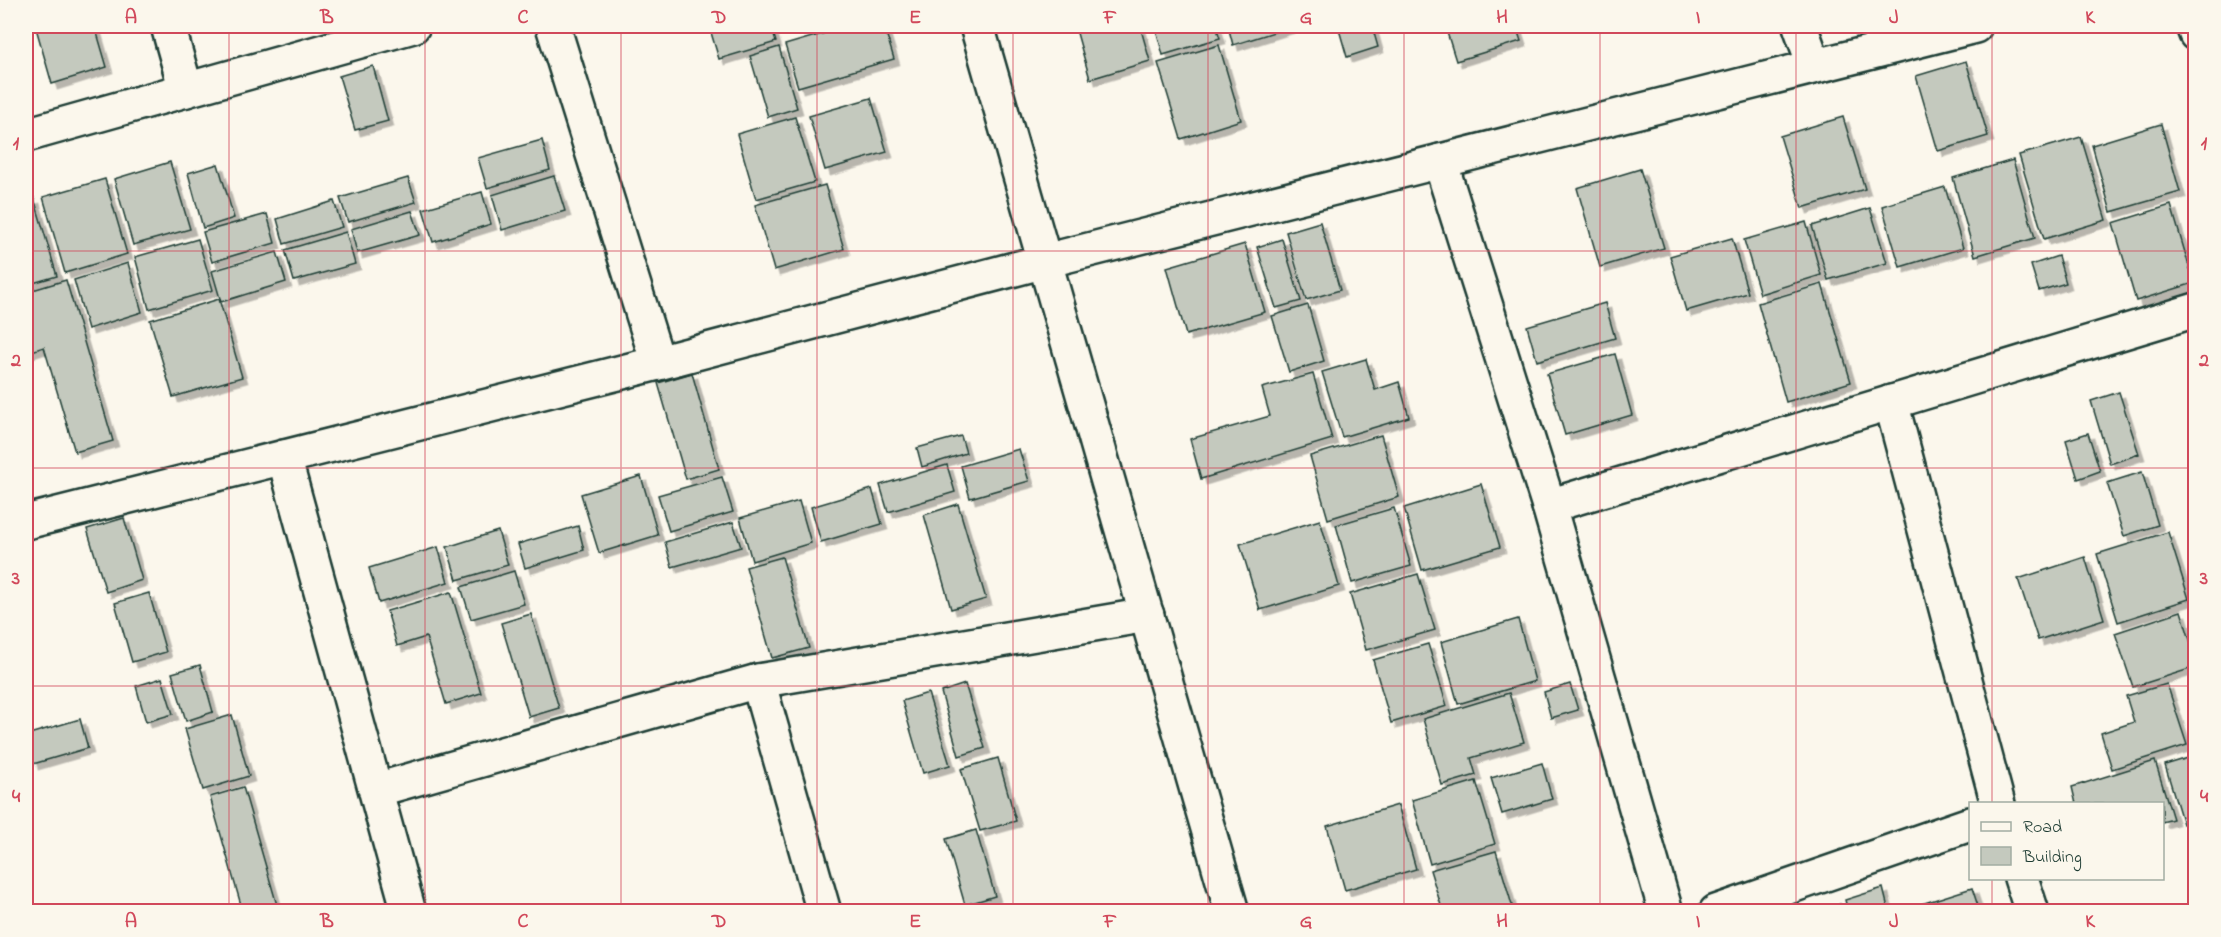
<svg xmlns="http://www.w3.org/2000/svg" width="2221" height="937" viewBox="0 0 2221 937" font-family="'Indie Flower',sans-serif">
  <defs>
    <filter id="shadow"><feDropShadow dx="5.5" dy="5.5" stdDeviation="0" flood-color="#0004"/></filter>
  </defs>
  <rect width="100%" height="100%" fill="#fbf7ec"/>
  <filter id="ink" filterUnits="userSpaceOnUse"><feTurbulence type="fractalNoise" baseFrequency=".0167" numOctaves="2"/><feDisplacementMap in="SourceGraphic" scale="12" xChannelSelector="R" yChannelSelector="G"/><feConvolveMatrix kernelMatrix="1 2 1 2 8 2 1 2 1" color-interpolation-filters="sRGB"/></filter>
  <g filter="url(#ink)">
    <!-- building -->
    <g fill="#c4c9be" stroke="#1f3d34" stroke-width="1.5" filter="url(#shadow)">
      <path d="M46,26H95L107,67L52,84L36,28Z"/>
      <path d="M709,26H771L776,42L719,59Z"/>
      <path d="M849,26H884L894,59L798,87L785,45Z"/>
      <path d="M1075,26H1140L1150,61L1090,79Z"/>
      <path d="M1155,26H1216L1220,38L1163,55Z"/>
      <path d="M1228,26H1290V27L1233,45Z"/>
      <path d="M1338,26H1372L1378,47L1347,57Z"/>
      <path d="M1445,26H1516L1521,41L1456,61Z"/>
      <path d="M1219,45L1241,120L1181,139L1158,63Z"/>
      <path d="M779,47L797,108L768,117L750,56Z"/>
      <path d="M1966,61L1988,136L1938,151L1916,76Z"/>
      <path d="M373,66L388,121L355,130L339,76Z"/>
      <path d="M871,98L887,152L825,170L809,116Z"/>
      <path d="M795,117L815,182L756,199L737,134Z"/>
      <path d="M1843,117L1865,189L1802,208L1780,136Z"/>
      <path d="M2161,124L2180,192L2111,212L2092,145Z"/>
      <path d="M2081,137L2106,220L2044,239L2019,155Z"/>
      <path d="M542,140L550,170L487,188L478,158Z"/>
      <path d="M2013,160L2035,238L1975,256L1953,178Z"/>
      <path d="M170,162L190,229L133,245L114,179Z"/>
      <path d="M218,164L234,218L203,228L188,173Z"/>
      <path d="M1640,169L1664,248L1600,267L1577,188Z"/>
      <path d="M554,176L565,211L502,230L492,195Z"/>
      <path d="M408,178L416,202L348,222L340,198Z"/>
      <path d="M105,179L127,254L65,273L43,197Z"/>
      <path d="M825,185L844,249L774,270L755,205Z"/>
      <path d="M1945,187L1963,248L1900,267L1882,206Z"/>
      <path d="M482,192L491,224L433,242L423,209Z"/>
      <path d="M34,198L57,276L26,285V201Z"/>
      <path d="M334,201L342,227L284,244L277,219Z"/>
      <path d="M2171,205L2194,283L2136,301L2113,223Z"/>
      <path d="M1870,208L1887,263L1828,280L1812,226Z"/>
      <path d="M412,211L420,235L357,253L351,229Z"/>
      <path d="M267,214L275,243L212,262L203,232Z"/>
      <path d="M1320,222L1340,290L1306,300L1286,232Z"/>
      <path d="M1806,222L1821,275L1760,294L1744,240Z"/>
      <path d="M346,232L355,264L294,281L285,250Z"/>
      <path d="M1732,238L1748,293L1686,311L1670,256Z"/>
      <path d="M198,239L213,290L149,309L135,257Z"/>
      <path d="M1282,239L1301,301L1276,308L1257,247Z"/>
      <path d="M1245,244L1265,312L1186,335L1167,267Z"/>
      <path d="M277,252L286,282L221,302L212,271Z"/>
      <path d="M2058,256L2066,283L2039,291L2031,265Z"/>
      <path d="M128,263L142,312L88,329L74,280Z"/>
      <path d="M66,280L113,441L75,452L44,347L26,353V292Z"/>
      <path d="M1822,284L1851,382L1786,402L1758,303Z"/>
      <path d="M219,299L242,377L173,397L150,320Z"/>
      <path d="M1605,303L1615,338L1537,361L1527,326Z"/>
      <path d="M1308,305L1324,361L1289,372L1272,316Z"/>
      <path d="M1615,354L1632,415L1565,435L1547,374Z"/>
      <path d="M1366,359L1375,390L1399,382L1409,417L1342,437L1322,372Z"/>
      <path d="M692,373L719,469L686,479L658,383Z"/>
      <path d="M1313,374L1332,439L1201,479L1190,439L1270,416L1262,388Z"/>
      <path d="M2119,392L2139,454L2110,464L2091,401Z"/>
      <path d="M2088,433L2100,471L2078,479L2066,440Z"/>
      <path d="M1381,435L1399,497L1328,519L1310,456Z"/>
      <path d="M961,436L966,453L922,467L917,448Z"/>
      <path d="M1019,449L1029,481L970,498L961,466Z"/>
      <path d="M947,465L955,492L888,512L880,485Z"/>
      <path d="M2142,472L2158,525L2124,536L2107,483Z"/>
      <path d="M641,476L658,535L599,553L581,494Z"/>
      <path d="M722,477L733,512L669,531L658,495Z"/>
      <path d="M1481,484L1500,547L1422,570L1404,508Z"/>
      <path d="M872,489L882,524L821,542L811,507Z"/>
      <path d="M799,501L811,543L752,561L740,518Z"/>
      <path d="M958,504L986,599L951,609L924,515Z"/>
      <path d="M1394,508L1411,566L1352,583L1336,525Z"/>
      <path d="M124,518L142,580L106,592L87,529Z"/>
      <path d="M1320,520L1339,586L1260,610L1240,544Z"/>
      <path d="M733,522L741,547L672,567L665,542Z"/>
      <path d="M578,526L584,550L525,568L518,544Z"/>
      <path d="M498,531L508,565L457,580L447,547Z"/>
      <path d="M2168,532L2189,599L2118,622L2097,554Z"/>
      <path d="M438,547L448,582L379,603L369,568Z"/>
      <path d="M782,557L809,648L772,658L746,567Z"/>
      <path d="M2085,557L2104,619L2038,640L2018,579Z"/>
      <path d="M514,571L524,604L471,619L461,587Z"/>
      <path d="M1418,574L1435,630L1366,650L1350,594Z"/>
      <path d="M451,592L481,693L446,704L426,637L397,646L387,611Z"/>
      <path d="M149,593L166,652L132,662L115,603Z"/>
      <path d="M2181,611L2196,659V667L2133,687L2115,633Z"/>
      <path d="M531,614L559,708L529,717L501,623Z"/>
      <path d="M1518,619L1535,681L1458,704L1441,642Z"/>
      <path d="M1428,644L1447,706L1391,723L1373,660Z"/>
      <path d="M200,665L213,712L186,721L172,673Z"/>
      <path d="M162,678L173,714L146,722L136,686Z"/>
      <path d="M965,684L985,748L959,756L941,692Z"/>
      <path d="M1570,684L1578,710L1551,718L1544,692Z"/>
      <path d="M2167,684L2187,745L2112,769L2101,733L2134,722L2126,696Z"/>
      <path d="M928,693L950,765L923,773L902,701Z"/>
      <path d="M1509,693L1524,742L1471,758L1476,775L1442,785L1423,719Z"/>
      <path d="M232,715L249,776L203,790L185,729Z"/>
      <path d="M80,719L88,748L33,764L26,735Z"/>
      <path d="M998,758L1016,821L980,831L961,769Z"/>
      <path d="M2188,758L2196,782V820L2183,824L2165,765Z"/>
      <path d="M2155,761L2173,819L2162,822V804H2076L2072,787Z"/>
      <path d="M1542,763L1552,799L1502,814L1491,778Z"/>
      <path d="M1476,781L1495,844L1430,864L1412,800Z"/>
      <path d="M243,787L279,912H243L210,797Z"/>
      <path d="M1398,805L1416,869L1345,890L1327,826Z"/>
      <path d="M976,830L995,896L965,905L946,839Z"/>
      <path d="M1496,851L1514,912H1443L1430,870Z"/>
      <path d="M1883,888L1889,912H1848L1845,900Z"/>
      <path d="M1972,888L1980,912H1896Z"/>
      <path d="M994,903L996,912H967Z"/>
      <path d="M1840,904L1843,912H1821Z"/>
    </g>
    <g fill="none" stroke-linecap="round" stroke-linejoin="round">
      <defs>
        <g id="minor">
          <path d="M168,26L186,90"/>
          <path d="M553,26L658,363"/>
          <path d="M977,26L1232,912"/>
          <path d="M1800,26L1814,65"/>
          <path d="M2193,26L2196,34"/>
          <path d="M26,135L413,26"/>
          <path d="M1440,161L1549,506L1666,912"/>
          <path d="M1891,402L1998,804"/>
          <path d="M284,457L409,912"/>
          <path d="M1549,506L2196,310"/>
          <path d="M26,522L658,363L1045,261L1975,26"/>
          <path d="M758,681L824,912"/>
          <path d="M376,790L758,681L1147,615"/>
          <path d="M2021,878L2032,912"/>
          <path d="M1716,912L1970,824"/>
        </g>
      </defs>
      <!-- minor casing -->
      <use href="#minor" stroke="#1f3d34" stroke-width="38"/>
      <!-- minor -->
      <use href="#minor" stroke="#fbf7ec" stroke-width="33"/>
    </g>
  </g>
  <!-- grid -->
  <path fill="none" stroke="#d1495b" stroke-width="1.5" stroke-opacity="0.55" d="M229,26V912M425,26V912M621,26V912M817,26V912M1013,26V912M1208,26V912M1404,26V912M1600,26V912M1796,26V912M1992,26V804M26,251H2196M26,468H2196M26,686H2196M1992,878V912"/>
  <!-- margin -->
  <rect width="2221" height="937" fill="none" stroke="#fbf7ec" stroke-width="66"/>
  <!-- legend -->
  <rect x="1969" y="802" width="195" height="78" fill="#fbf7ec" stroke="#a3ada2" stroke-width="1.5"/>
  <rect x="1981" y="822" width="30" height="9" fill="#fbf7ec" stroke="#a3ada2" stroke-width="1.5"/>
  <text x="2023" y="832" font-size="18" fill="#1f3d34">Road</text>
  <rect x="1981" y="847" width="30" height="18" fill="#c4c9be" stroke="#a3ada2" stroke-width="1.5"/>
  <text x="2023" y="862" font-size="18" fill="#1f3d34">Building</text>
  <rect x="33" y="33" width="2155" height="871" fill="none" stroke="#d1495b" stroke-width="2"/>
  <g font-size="20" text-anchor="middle" font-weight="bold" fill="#d1495b">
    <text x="131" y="23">A</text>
    <text x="327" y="23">B</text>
    <text x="523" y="23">C</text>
    <text x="719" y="23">D</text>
    <text x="915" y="23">E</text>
    <text x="1110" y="23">F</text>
    <text x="1306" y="23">G</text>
    <text x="1502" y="23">H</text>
    <text x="1698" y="23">I</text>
    <text x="1894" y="23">J</text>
    <text x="2090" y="23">K</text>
    <text x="16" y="149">1</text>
    <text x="2204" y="149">1</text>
    <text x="16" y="366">2</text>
    <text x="2204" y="366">2</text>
    <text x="16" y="584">3</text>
    <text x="2204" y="584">3</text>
    <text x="16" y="802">4</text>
    <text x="2204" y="802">4</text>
    <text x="131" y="927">A</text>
    <text x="327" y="927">B</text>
    <text x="523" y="927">C</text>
    <text x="719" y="927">D</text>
    <text x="915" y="927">E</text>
    <text x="1110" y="927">F</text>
    <text x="1306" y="927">G</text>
    <text x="1502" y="927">H</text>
    <text x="1698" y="927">I</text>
    <text x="1894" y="927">J</text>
    <text x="2090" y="927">K</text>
  </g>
</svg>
